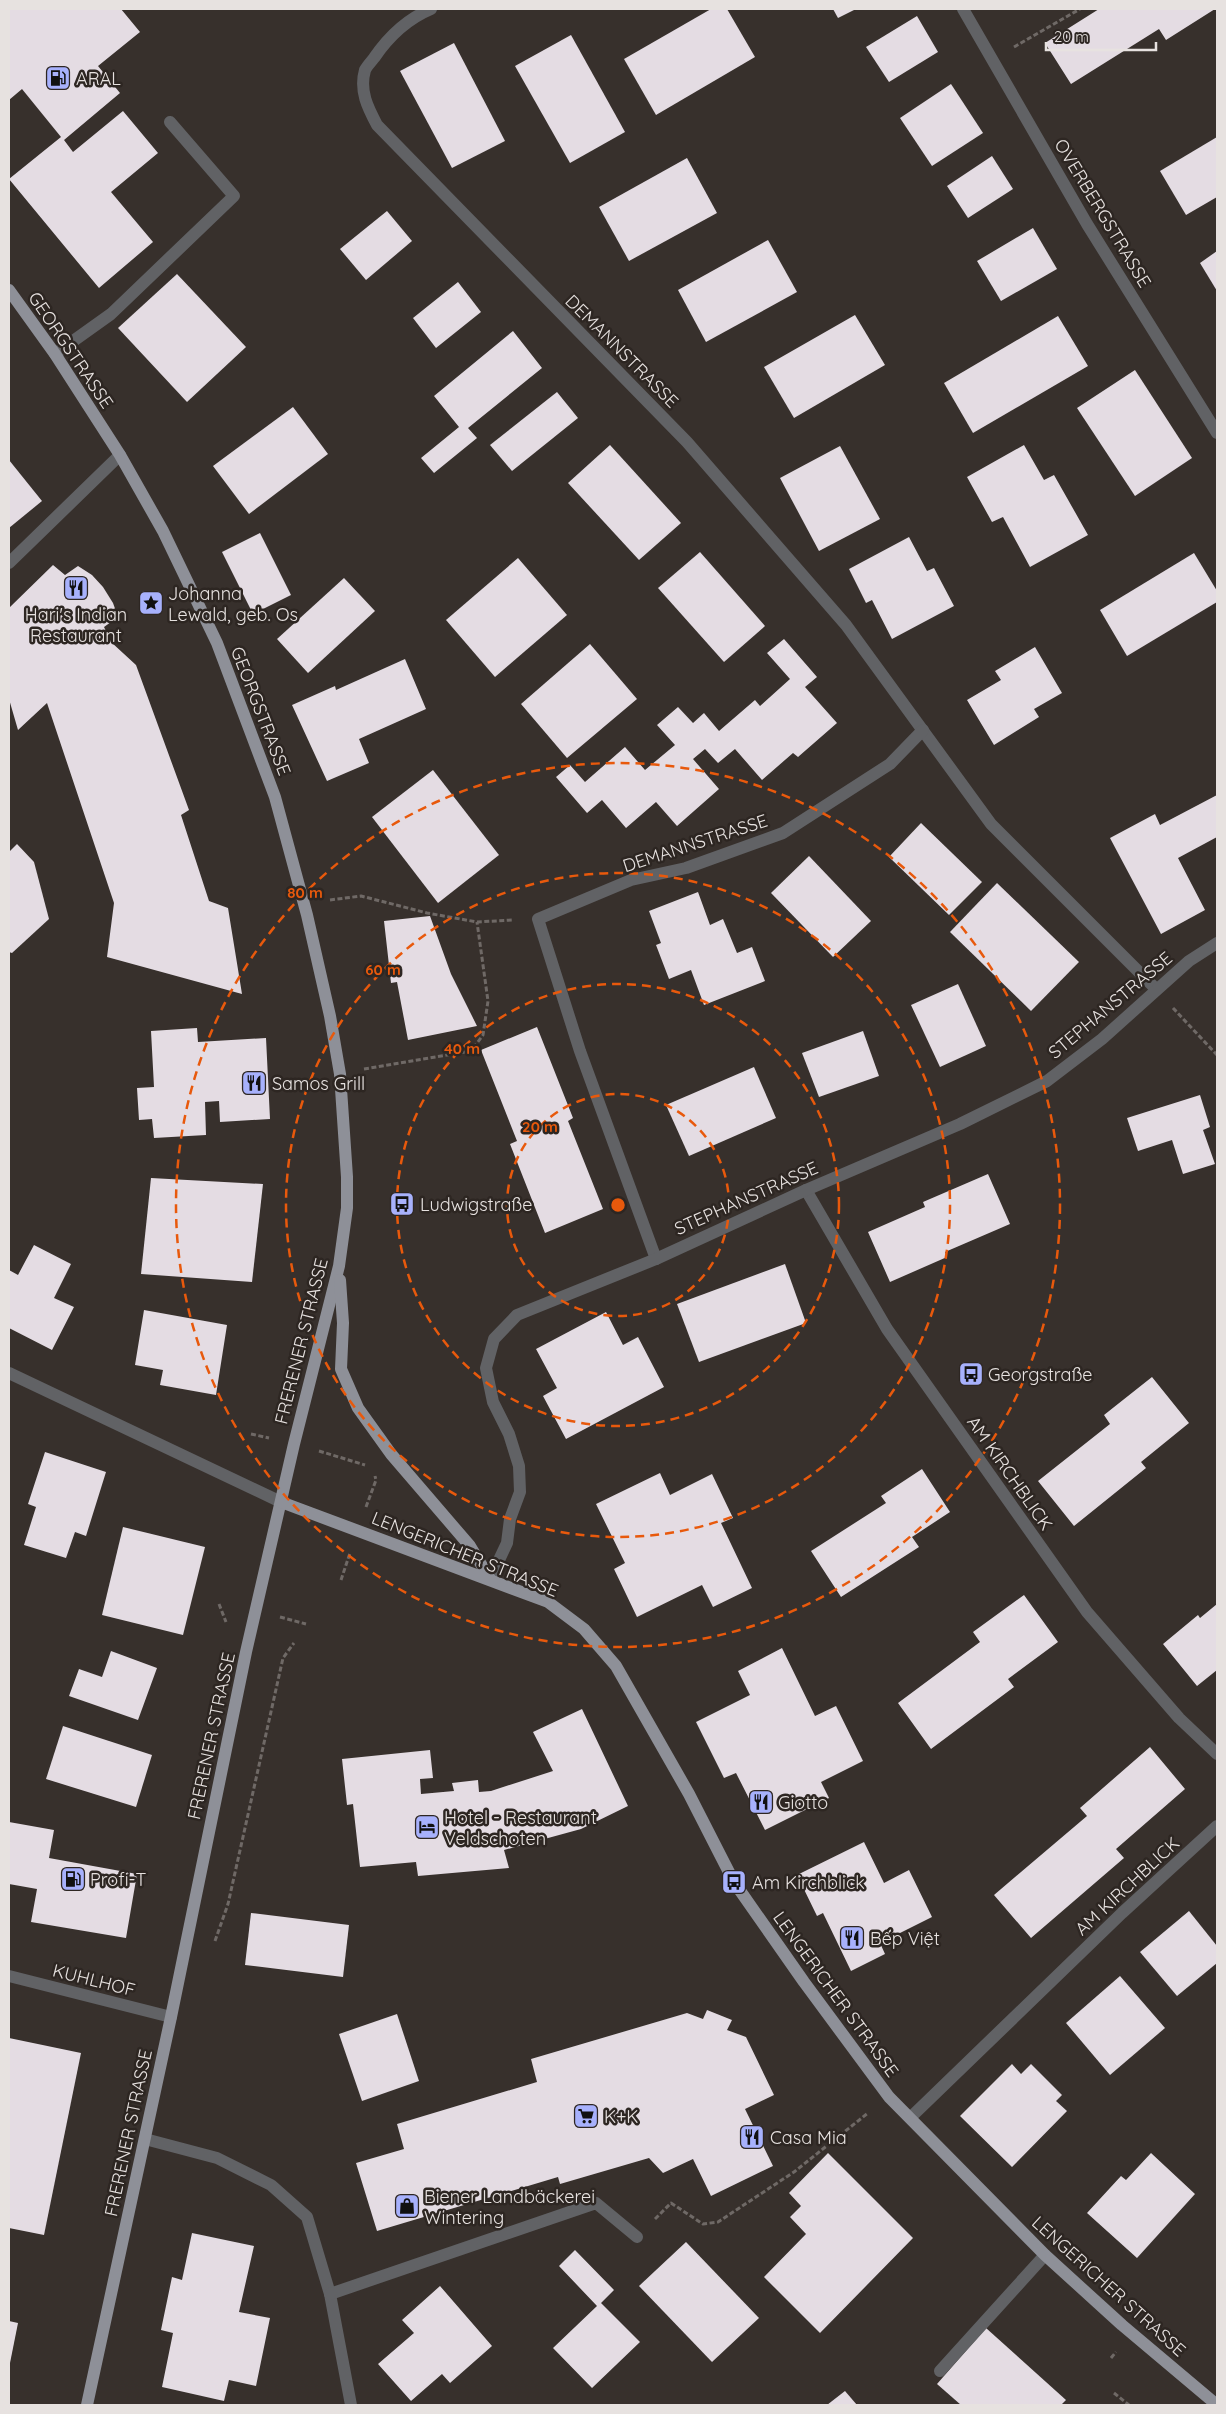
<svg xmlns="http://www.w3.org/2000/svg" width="1226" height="2414" viewBox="0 0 1226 2414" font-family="Quicksand,sans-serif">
  <rect width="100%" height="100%" fill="#37302c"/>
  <!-- building -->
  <g fill="#e4dce3">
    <path d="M9,9H121L140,32L98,66L120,93L64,140L73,152L123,111L158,153L111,192L153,242L99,288L9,179L61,137L22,89L9,100Z"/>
    <path d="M711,9H727L755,57L656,115L624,59Z"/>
    <path d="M833,9H856L838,18Z"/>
    <path d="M1099,9H1215L1166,40L1159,29L1071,84L1045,43Z"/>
    <path d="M917,16L938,52L889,82L866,47Z"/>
    <path d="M571,35L625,132L570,163L515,66Z"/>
    <path d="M454,43L505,141L452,168L400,71Z"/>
    <path d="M951,84L983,133L932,166L900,118Z"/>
    <path d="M1217,137V197L1186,215L1160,171Z"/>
    <path d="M992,156L1013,189L968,218L947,186Z"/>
    <path d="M687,158L717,213L629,261L599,207Z"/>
    <path d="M387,211L412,241L366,280L340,249Z"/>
    <path d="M1033,228L1057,269L1001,301L977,261Z"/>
    <path d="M768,240L797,292L706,342L678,290Z"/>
    <path d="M1217,251V291L1200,263Z"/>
    <path d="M177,274L246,347L187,402L118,328Z"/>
    <path d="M458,282L481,312L436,348L413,318Z"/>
    <path d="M855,315L885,365L794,418L764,367Z"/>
    <path d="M1058,316L1088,366L973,433L944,383Z"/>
    <path d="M513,331L542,368L468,428L477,438L434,473L421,458L459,427L434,396Z"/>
    <path d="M1135,370L1192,458L1135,496L1077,408Z"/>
    <path d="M557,392L578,418L512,471L490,445Z"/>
    <path d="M293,407L328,454L249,514L213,466Z"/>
    <path d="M610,445L681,523L639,560L568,483Z"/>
    <path d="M1024,445L1044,480L1054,475L1088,535L1030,567L1003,517L992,522L967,477Z"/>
    <path d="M840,446L880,519L819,551L780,478Z"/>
    <path d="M9,460L42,501L9,528Z"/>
    <path d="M260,533L291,595L253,614L222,552Z"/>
    <path d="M909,537L927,571L934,568L954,606L892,639L872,600L866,603L849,569Z"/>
    <path d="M700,552L765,626L724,662L658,588Z"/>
    <path d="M1194,553L1217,591V602L1127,656L1100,610Z"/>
    <path d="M518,558L567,615L495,677L446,620Z"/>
    <path d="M53,565L65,575L78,566L92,575L103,587L113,603L118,617L104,627L111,642L136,665L189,810L181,815L209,901L228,908L242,994L107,957L114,903L47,703L18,730L9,699V608Z"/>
    <path d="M344,578L375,611L308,673L277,639Z"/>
    <path d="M784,639L817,677L805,687L837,723L798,757L793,753L762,780L735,749L718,763L705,749L693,759L719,789L677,826L656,802L626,828L602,800L587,813L556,777L570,765L585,782L625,747L645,770L675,745L657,725L678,707L693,723L704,713L719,731L755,700L760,706L790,679L767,653Z"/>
    <path d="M590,644L637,699L567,758L521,704Z"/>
    <path d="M1035,647L1062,693L1034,709L1039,717L994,745L967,700L1001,680L995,671Z"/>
    <path d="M405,659L426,709L359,739L369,763L327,781L292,705L335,686L336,690Z"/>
    <path d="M433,770L499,855L438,903L372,817Z"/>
    <path d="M1217,795V837L1178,858L1205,910L1161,934L1110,838L1155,814L1160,825Z"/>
    <path d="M921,823L982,882L949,915L889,857Z"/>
    <path d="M17,844L34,862L49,919L12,953L9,952V852Z"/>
    <path d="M809,856L871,921L833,957L771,893Z"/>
    <path d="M997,883L1079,962L1031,1011L950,932Z"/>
    <path d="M698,892L710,925L723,919L737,953L752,947L765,981L704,1005L691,970L669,979L656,945L661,943L649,911Z"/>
    <path d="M430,916L451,974L477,1026L408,1040L397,982L391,983L384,921Z"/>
    <path d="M958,984L986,1046L940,1067L911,1005Z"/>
    <path d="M537,1027L573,1118L568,1121L603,1209L545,1233L510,1144L517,1141L481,1050Z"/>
    <path d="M197,1028L198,1042L266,1038L270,1119L220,1122L219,1101L205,1102L206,1135L154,1138L152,1119L139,1120L137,1088L154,1087L151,1031Z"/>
    <path d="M863,1031L879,1076L819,1097L802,1053Z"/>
    <path d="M754,1067L776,1118L689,1156L666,1105Z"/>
    <path d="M1200,1095L1210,1127L1203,1130L1215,1164L1183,1174L1172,1140L1138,1151L1127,1118Z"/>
    <path d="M988,1174L1010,1224L945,1252L947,1257L890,1282L868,1232L925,1207L923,1202Z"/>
    <path d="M151,1178L263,1184L252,1282L141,1274Z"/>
    <path d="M34,1245L71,1264L54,1298L74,1307L52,1350L9,1328V1270L18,1275Z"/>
    <path d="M785,1264L806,1323L699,1362L677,1304Z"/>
    <path d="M144,1310L227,1325L216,1395L160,1385L163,1370L135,1365Z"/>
    <path d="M606,1312L623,1345L638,1337L664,1387L566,1439L543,1396L557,1388L536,1349Z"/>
    <path d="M1152,1377L1189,1423L1141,1462L1146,1468L1074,1526L1038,1481L1110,1424L1104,1415Z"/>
    <path d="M45,1452L106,1472L86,1536L75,1532L66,1558L24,1545L36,1507L28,1504Z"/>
    <path d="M922,1469L950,1512L912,1537L919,1547L841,1597L811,1551L886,1503L881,1496Z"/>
    <path d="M660,1473L670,1495L712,1474L733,1518L721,1523L752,1588L713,1607L702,1585L637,1617L614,1569L625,1563L596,1504Z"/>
    <path d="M123,1527L205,1547L183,1635L102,1615Z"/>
    <path d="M1024,1595L1058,1642L1008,1679L1014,1687L931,1749L898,1703L980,1642L973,1632Z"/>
    <path d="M1217,1604V1670L1197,1686L1163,1644L1198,1615L1200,1618Z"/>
    <path d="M782,1648L815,1716L836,1706L863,1761L821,1782L829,1798L765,1830L736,1773L724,1778L696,1722L750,1695L738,1671Z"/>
    <path d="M111,1651L157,1668L138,1720L69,1696L79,1669L102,1677Z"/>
    <path d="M582,1709L628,1806L581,1829L504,1850L509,1868L418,1876L416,1862L360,1867L353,1804L347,1805L342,1759L430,1750L433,1778L420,1779L421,1794L454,1791L452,1783L478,1780L479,1792L491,1791L553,1771L533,1732Z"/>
    <path d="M63,1726L152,1755L136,1807L46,1779Z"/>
    <path d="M1150,1747L1185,1789L1116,1849L1124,1858L1031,1938L994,1895L1087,1816L1080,1808Z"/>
    <path d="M9,1822L54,1830L49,1858L137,1874L126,1938L31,1922L37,1889L9,1884Z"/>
    <path d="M864,1842L884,1883L909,1870L932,1917L880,1943L885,1954L851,1971L823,1913L817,1916L797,1875Z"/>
    <path d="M1189,1911L1217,1946V1963L1177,1996L1140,1952Z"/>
    <path d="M251,1913L349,1925L343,1977L245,1965Z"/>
    <path d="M1120,1976L1165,2028L1110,2075L1066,2023Z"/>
    <path d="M707,2010L732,2020L727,2030L746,2037L774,2095L745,2109L773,2166L711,2196L693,2159L663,2173L649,2158L560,2184L558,2177L377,2231L356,2163L404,2149L397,2124L537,2082L531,2059L687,2013L703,2019Z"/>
    <path d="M397,2014L419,2081L362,2101L339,2034Z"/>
    <path d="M9,2038L81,2053L44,2235L9,2228Z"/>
    <path d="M1012,2064L1021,2074L1031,2064L1062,2095L1056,2101L1067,2111L1012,2167L960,2116Z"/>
    <path d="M828,2153L913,2238L820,2333L764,2277L806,2234L790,2217L801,2206L789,2193Z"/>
    <path d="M1151,2153L1195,2194L1137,2258L1087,2213L1121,2176L1126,2180Z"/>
    <path d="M192,2233L254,2246L239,2312L270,2318L256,2386L229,2380L224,2401L162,2387L173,2333L161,2330L172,2277L182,2280Z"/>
    <path d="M686,2242L759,2318L712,2362L639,2286Z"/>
    <path d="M575,2250L614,2290L601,2303L640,2342L592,2388L553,2348L597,2306L559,2266Z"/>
    <path d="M440,2286L492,2346L450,2383L442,2374L411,2401L378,2364L414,2333L402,2320Z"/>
    <path d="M9,2321L18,2323L10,2363L9,2362Z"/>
    <path d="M986,2328L1066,2400L1061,2405H961L937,2384Z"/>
    <path d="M845,2391L857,2405H827Z"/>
  </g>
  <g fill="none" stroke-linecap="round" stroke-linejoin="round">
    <!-- path -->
    <g stroke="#6f6966" stroke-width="3" stroke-dasharray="5 2.5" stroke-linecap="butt">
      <path d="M1014,47L1080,9"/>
      <path d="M330,900L361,896L427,913L477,922L513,920"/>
      <path d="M1173,1008L1217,1055"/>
      <path d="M364,1069L471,1051L483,1035L488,1001L477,922"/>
      <path d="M251,1434L269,1438"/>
      <path d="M319,1451L365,1465"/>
      <path d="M366,1507L376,1480L375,1476"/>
      <path d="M341,1580L350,1553"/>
      <path d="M219,1604L226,1622"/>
      <path d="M280,1617L306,1624"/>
      <path d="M215,1941L228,1904L283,1658L294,1643"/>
      <path d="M655,2219L671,2203L703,2224L718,2222L794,2172L868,2113"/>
      <path d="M1111,2358L1116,2352"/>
      <path d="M1114,2393L1129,2405"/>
    </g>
    <!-- minor -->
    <g stroke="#616265" stroke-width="12">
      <path d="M431,9C407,19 389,36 374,58C371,62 367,66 365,70C359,91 368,108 377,125L687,442L846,625L991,824L1156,989"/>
      <path d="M963,9L1087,224L1217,433"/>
      <path d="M55,354L111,314L234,196L170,122"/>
      <path d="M9,563L120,455"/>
      <path d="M806,1190L887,1329L1087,1612L1179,1718L1217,1754"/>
      <path d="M656,1259L580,1051L538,919L631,880L686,868L783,833L890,764L923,730"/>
      <path d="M9,1373L281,1502"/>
      <path d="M490,1579L507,1543L510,1519L520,1492L519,1466L509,1434L493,1402L486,1368L494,1339L517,1315L656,1259L806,1190L960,1124L1047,1081L1102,1039L1189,961L1217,943"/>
      <path d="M9,1976L171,2017"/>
      <path d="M911,2117L1122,1913L1217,1826"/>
      <path d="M145,2139L217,2158L271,2185L307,2217L330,2294L351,2405"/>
      <path d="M330,2294L596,2203L637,2237"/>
      <path d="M940,2371L1045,2255"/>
    </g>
    <!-- major -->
    <g stroke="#8e9098" stroke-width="12">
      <path d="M9,290L55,354L120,455L163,531L217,643L275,797L307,915L330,1016L340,1074L347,1177V1208L339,1266L294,1444L246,1652L171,2017L87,2405"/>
      <path d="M340,1280L343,1323L341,1369L358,1408L391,1454L470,1546L490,1579"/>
      <path d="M281,1502L548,1602L584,1629L616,1666L689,1794L734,1882L804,1982L889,2097L1045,2255L1122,2325L1217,2405"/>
    </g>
  </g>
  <!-- distance rings -->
  <g fill="none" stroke="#e8590c" stroke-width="2.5" stroke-dasharray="9 6">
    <circle cx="618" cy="1205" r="111"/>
    <circle cx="618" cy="1205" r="221"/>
    <circle cx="618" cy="1205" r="332"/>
    <circle cx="618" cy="1205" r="442"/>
  </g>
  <!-- icons -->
  <defs>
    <symbol id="fuel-square" viewBox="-11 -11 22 22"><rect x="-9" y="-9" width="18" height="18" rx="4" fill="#a7b1fc" stroke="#2d2622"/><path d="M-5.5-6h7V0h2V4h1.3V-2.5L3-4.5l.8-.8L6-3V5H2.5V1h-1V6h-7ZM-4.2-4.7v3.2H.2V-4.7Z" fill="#111"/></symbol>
    <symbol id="restaurant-square" viewBox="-11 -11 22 22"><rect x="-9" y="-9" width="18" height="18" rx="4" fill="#a7b1fc" stroke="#2d2622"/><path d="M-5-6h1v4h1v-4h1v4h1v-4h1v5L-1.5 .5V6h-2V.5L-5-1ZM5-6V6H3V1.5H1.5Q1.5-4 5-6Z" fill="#111"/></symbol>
    <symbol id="sight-square" viewBox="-11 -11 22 22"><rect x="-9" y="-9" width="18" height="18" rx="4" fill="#a7b1fc" stroke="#2d2622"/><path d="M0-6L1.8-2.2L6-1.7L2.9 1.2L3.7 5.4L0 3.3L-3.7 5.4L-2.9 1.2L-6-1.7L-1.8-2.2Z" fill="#111"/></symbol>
    <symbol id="bus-square" viewBox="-11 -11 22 22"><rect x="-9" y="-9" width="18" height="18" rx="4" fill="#a7b1fc" stroke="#2d2622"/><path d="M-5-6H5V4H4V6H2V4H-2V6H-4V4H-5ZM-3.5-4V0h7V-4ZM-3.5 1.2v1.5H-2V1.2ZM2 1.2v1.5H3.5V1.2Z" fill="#111"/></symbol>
    <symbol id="hotel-square" viewBox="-11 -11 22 22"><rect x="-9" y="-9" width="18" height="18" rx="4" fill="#a7b1fc" stroke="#2d2622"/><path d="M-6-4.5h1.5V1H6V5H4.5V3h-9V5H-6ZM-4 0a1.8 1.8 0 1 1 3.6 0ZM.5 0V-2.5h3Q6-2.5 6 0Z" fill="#111"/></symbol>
    <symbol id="supermarket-square" viewBox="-11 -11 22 22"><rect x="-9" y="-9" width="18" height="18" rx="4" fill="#a7b1fc" stroke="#2d2622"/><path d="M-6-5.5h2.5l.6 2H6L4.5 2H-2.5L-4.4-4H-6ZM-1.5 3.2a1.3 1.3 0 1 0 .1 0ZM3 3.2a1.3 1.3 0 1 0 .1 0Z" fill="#111"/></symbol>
    <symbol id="shop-square" viewBox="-11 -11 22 22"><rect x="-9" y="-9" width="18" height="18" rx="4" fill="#a7b1fc" stroke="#2d2622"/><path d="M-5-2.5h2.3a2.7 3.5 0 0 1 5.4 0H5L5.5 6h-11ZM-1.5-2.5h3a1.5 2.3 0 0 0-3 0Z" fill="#111"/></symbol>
  </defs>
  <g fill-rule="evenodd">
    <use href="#fuel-square" x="44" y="64" width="28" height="28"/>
    <use href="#restaurant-square" x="62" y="574" width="28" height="28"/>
    <use href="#sight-square" x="137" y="589" width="28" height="28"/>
    <use href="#restaurant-square" x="240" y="1069" width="28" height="28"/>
    <use href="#bus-square" x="388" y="1190" width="28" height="28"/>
    <use href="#bus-square" x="957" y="1360" width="28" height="28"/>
    <use href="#restaurant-square" x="747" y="1788" width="28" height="28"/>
    <use href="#hotel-square" x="413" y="1813" width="28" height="28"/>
    <use href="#fuel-square" x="59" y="1865" width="28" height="28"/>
    <use href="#bus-square" x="720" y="1868" width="28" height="28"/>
    <use href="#restaurant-square" x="838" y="1924" width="28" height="28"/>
    <use href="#supermarket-square" x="572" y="2102" width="28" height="28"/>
    <use href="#restaurant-square" x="738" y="2123" width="28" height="28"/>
    <use href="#shop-square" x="393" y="2192" width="28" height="28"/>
  </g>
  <g text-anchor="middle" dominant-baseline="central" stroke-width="5" stroke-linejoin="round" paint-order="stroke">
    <!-- poi labels -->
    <g font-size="18" fill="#e7e2e0" stroke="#2d2622" text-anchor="start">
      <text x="76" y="78">ARAL</text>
      <text x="168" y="593">Johanna<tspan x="168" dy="21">Lewald, geb. Os</tspan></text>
      <text x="76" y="614" text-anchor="middle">Hari's Indian<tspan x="76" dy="21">Restaurant</tspan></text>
      <text x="272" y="1083">Samos Grill</text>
      <text x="420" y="1204">Ludwigstraße</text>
      <text x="988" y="1374">Georgstraße</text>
      <text x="778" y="1802">Giotto</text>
      <text x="444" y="1817">Hotel - Restaurant<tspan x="444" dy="21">Veldschoten</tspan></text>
      <text x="90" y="1879">Profi-T</text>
      <text x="752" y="1882">Am Kirchblick</text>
      <text x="870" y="1938">Bếp Việt</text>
      <text x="604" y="2116">K+K</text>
      <text x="770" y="2137">Casa Mia</text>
      <text x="424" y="2196">Biener Landbäckerei<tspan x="424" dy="21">Wintering</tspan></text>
    </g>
    <!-- street labels -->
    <g font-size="18" fill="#e7e2e0" stroke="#2d2622">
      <text transform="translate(1103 213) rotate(59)">OVERBERGSTRASSE</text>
      <text transform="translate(71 350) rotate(56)">GEORGSTRASSE</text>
      <text transform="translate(622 351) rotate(45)">DEMANNSTRASSE</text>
      <text transform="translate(261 711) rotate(69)">GEORGSTRASSE</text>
      <text transform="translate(695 843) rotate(-18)">DEMANNSTRASSE</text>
      <text transform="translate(1110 1005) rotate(-40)">STEPHANSTRASSE</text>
      <text transform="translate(746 1198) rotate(-24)">STEPHANSTRASSE</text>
      <text transform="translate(301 1341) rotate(-76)">FRERENER STRASSE</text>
      <text transform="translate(1010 1473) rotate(55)">AM KIRCHBLICK</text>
      <text transform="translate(465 1554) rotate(22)">LENGERICHER STRASSE</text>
      <text transform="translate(211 1736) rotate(-78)">FRERENER STRASSE</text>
      <text transform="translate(1127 1886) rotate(-43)">AM KIRCHBLICK</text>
      <text transform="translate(94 1980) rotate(14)">KUHLHOF</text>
      <text transform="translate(836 1994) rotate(54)">LENGERICHER STRASSE</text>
      <text transform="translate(128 2133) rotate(-78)">FRERENER STRASSE</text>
      <text transform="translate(1109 2286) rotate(42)">LENGERICHER STRASSE</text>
    </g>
  </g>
  <circle cx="618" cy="1205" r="8" fill="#e8590c" stroke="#2d2622" stroke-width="2.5"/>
  <g font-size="15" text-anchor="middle" font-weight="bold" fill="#e8590c" stroke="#2d2622" stroke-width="5" stroke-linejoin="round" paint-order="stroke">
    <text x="305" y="898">80 m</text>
    <text x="383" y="975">60 m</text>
    <text x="462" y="1054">40 m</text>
    <text x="540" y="1132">20 m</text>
  </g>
  <!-- border -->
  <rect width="1226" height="2414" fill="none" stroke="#e7e2e0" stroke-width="20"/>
  <!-- scale -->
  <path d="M1046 42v8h110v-8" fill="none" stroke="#e7e2e0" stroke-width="2.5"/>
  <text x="1054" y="42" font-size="15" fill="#e7e2e0" stroke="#2d2622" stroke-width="4" paint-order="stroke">20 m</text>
</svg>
